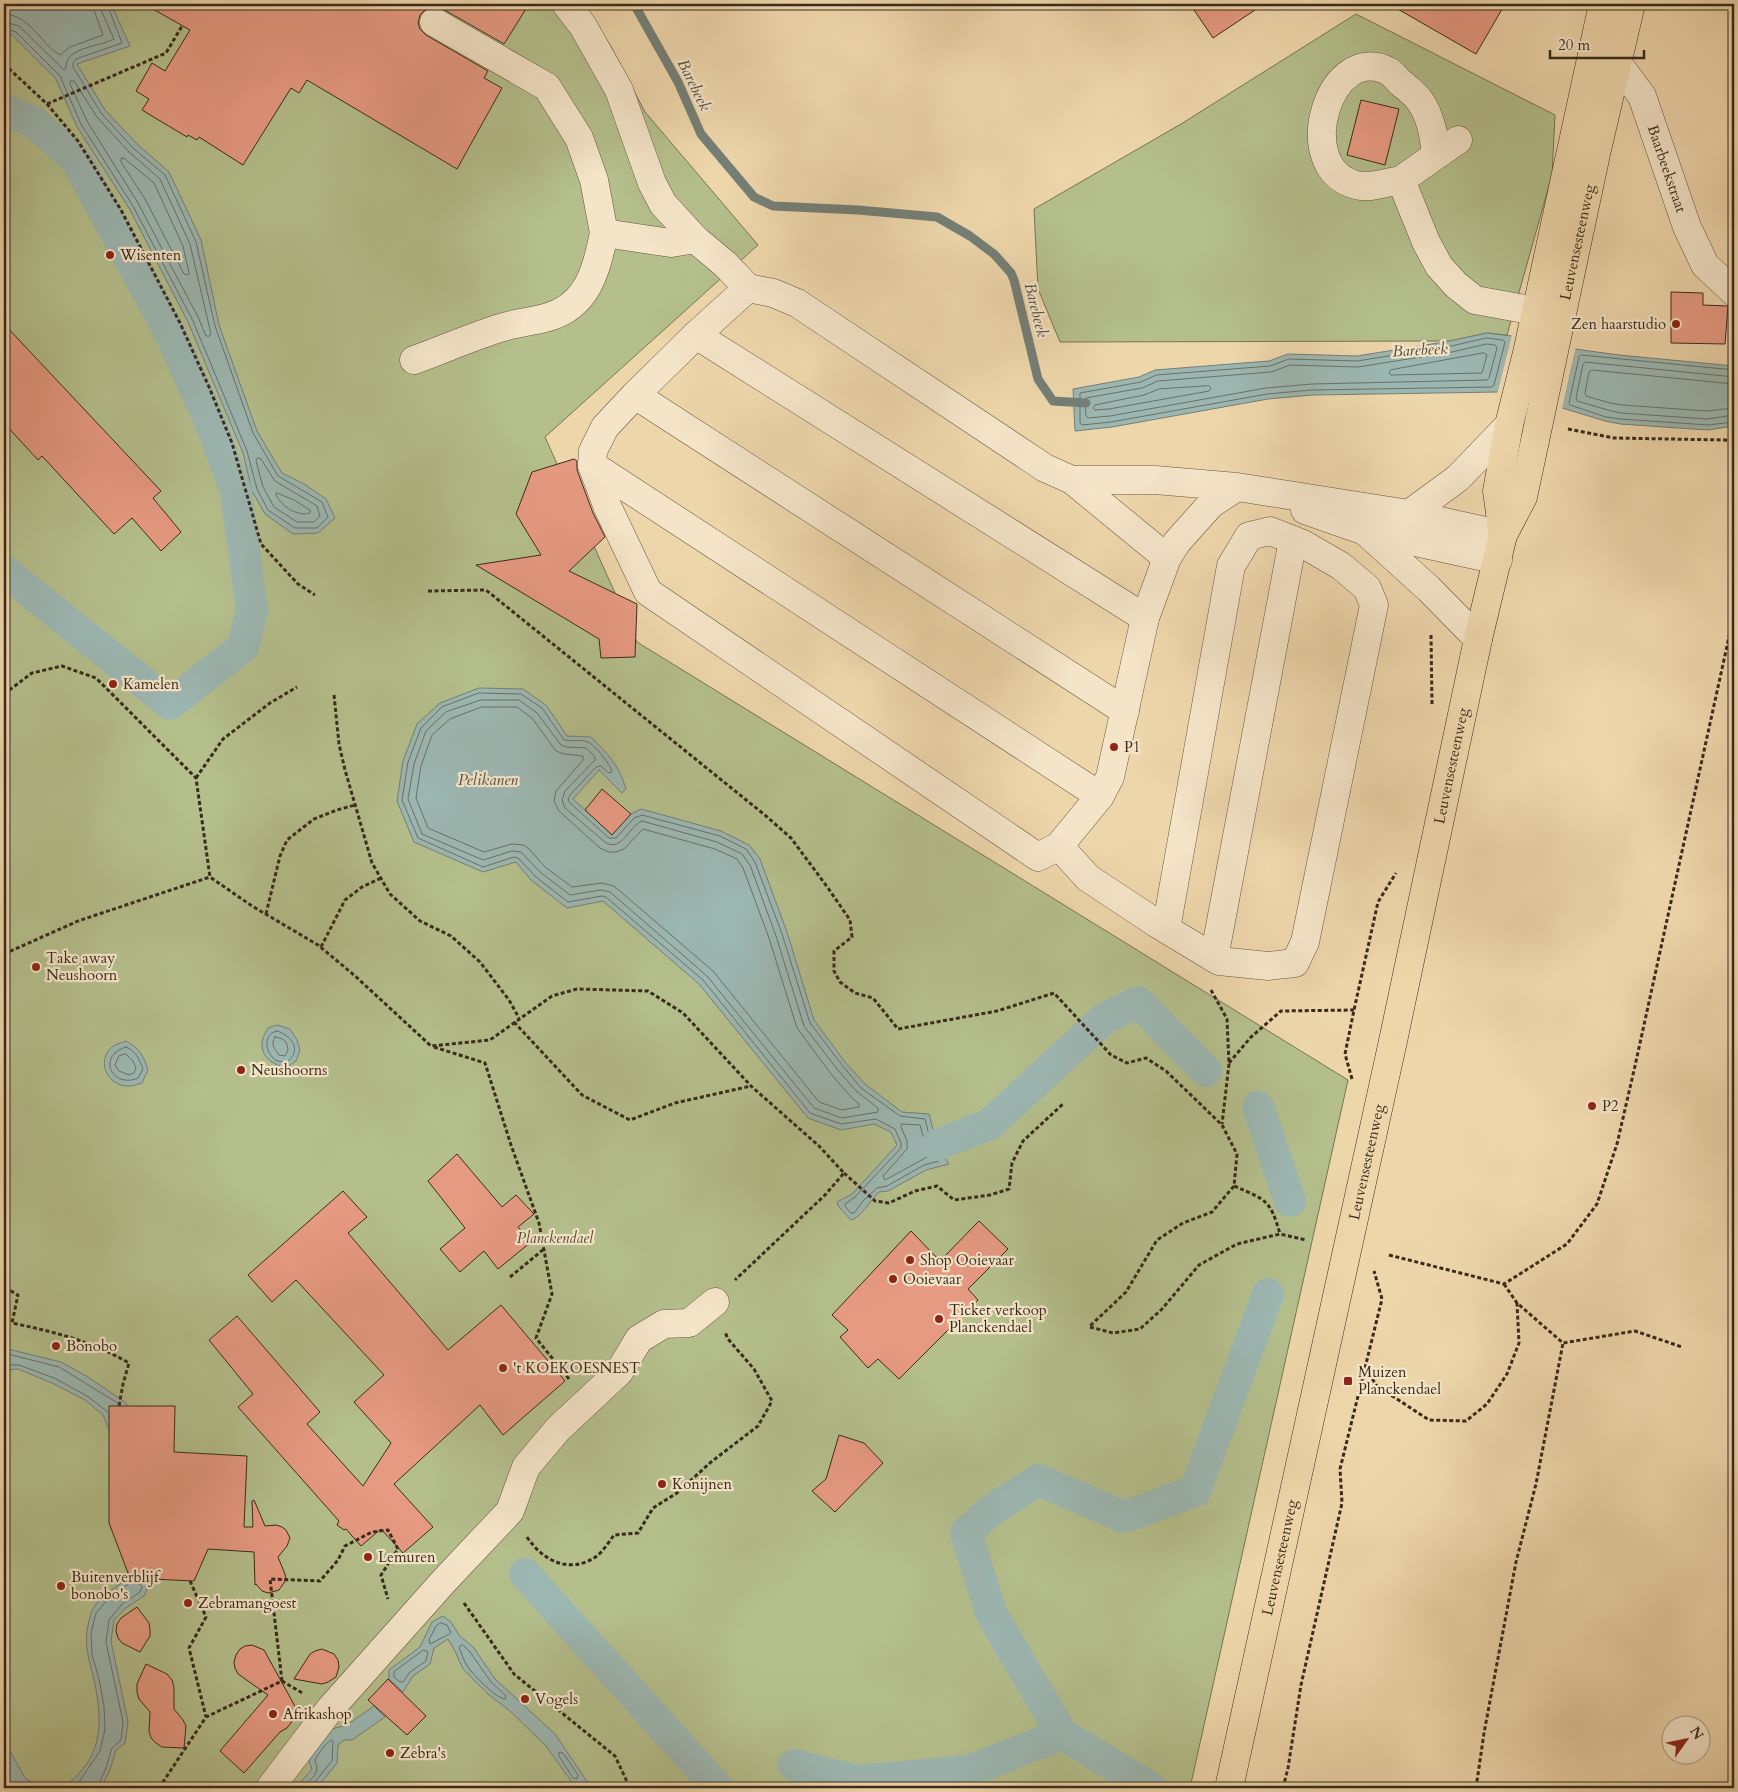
<svg xmlns="http://www.w3.org/2000/svg" width="1738" height="1792" viewBox="0 0 1738 1792" font-family="Cardo,serif">
  <rect width="100%" height="100%" fill="#eed6ab"/>
  <filter id="stains"><feTurbulence type="fractalNoise" baseFrequency=".004" numOctaves="4"/><feColorMatrix values="0 0 0 0 .2 0 0 0 0 .09 0 0 0 0 .02 0 0 0 .5 -.17"/></filter>
  <radialGradient id="worn" r=".72"><stop offset=".6" stop-color="#630" stop-opacity="0"/><stop offset="1" stop-color="#630" stop-opacity=".3"/></radialGradient>
  <!-- green -->
  <g fill="#b4bf8c" stroke="#767554">
    <path d="M4,4H583L610,45L645,112L758,245L545,437L637,642L1348,1080L1190,1788H4Z"/>
    <path d="M1356,14L1555,115L1552,175L1507,335L1487,333L1450,341L1060,342L1038,289L1034,209L1181,124Z"/>
  </g>
  <!-- water -->
  <g fill="#9cb7b2" stroke="#747f76">
    <path d="M4,4H111L130,46L77,64L105,110L137,144L169,172L201,240L219,325L257,431L282,473L304,484L326,499L335,518L318,533L293,534L265,514L252,491L243,453L188,322L129,208L77,127L56,79L12,35L4,33Z"/>
    <path d="M1487,333L1512,336L1498,392L1313,395L1268,399L1112,427L1075,431L1073,389L1139,377L1155,370L1269,361L1288,354L1357,356L1450,341Z"/>
    <path d="M1575,349L1619,355L1734,366V426L1708,430L1620,424L1605,421L1562,408Z"/>
    <path d="M479,688L523,689L546,705L567,736L591,737C608,754 619,765 626,789L622,793L599,770L573,799L612,834L631,814L641,809L721,831L749,845L760,859L787,932L814,1020L845,1062L865,1084L902,1112L929,1114L937,1145L949,1164L926,1170L888,1191L879,1192C871,1200 860,1218 851,1220L839,1207L837,1202L852,1194L897,1145L891,1132L874,1124L841,1130L808,1118L699,984L603,901L567,908L532,881L516,862L483,872L414,842L397,801L403,761L417,724L440,703Z"/>
    <path d="M277,1025L290,1029L297,1040L300,1050L296,1061L286,1068C264,1062 255,1048 268,1028Z"/>
    <path d="M126,1041C139,1048 144,1056 148,1070L142,1083C138,1084 134,1086 130,1086C110,1088 95,1063 111,1048C114,1044 122,1043 126,1041Z"/>
    <path d="M4,1348L61,1362L88,1377L125,1402L147,1431L110,1432L103,1415L85,1400L52,1383L18,1369L4,1370Z"/>
    <path d="M129,1578L152,1579L144,1596L126,1608L114,1620L111,1641L128,1722L125,1743L116,1750L110,1770L101,1788H62C102,1761 104,1725 94,1680C89,1658 83,1644 89,1621C90,1617 91,1613 92,1610C101,1595 116,1587 129,1578Z"/>
    <path d="M443,1616L451,1622L459,1635L474,1648L495,1679L555,1734L588,1783L601,1788H576L546,1746L510,1711L488,1694L463,1669L455,1651L448,1639L434,1648L430,1664L413,1676L403,1692L389,1679V1670L420,1647L432,1622Z"/>
    <path d="M374,1706L385,1717L352,1740H344L338,1745L337,1763L317,1788H286L302,1781L312,1769L309,1761L314,1750L332,1729L347,1725Z"/>
    <path d="M4,1740L25,1778L41,1788H5L4,1787Z"/>
  </g>
  <!-- pier -->
  <g fill="#eed6ab">
    <path d="M1512,334L1514,337L1500,392L1497,394Z"/>
    <path d="M1576,347L1570,373L1562,410L1560,407L1568,372L1573,349Z"/>
  </g>
  <g fill="none" stroke-linecap="round" stroke-linejoin="round">
    <!-- shore -->
    <g stroke="#6a7167" stroke-width="1">
      <path d="M4,14C30,15 40,43 60,55L70,47L103,35L94,10L93,4"/>
      <path d="M4,22L19,26L64,70L66,68C65,47 99,47 114,39L101,10L100,4"/>
      <path d="M4,28L16,32L60,76L81,124L133,206L193,321L247,451L257,489L268,510L295,528H317L328,517L322,502L278,476L253,433L215,326L196,242L165,175L133,148L101,113L73,67V63L76,59L122,43L107,4"/>
      <path d="M71,81H74L97,117L129,152L160,179L190,244L211,334L210,336H206L198,317L138,203L87,121L70,84Z"/>
      <path d="M122,158L125,159L154,183L183,246L189,273L188,275L184,274L145,199L121,162Z"/>
      <path d="M1487,338L1503,340L1505,342L1494,385L1492,387L1312,390L1267,394L1111,422L1082,425L1080,423V393L1141,382L1156,375L1270,366L1289,359L1357,361L1451,346Z"/>
      <path d="M1487,344L1495,345L1497,348L1489,378L1487,380L1312,384L1266,388L1110,416L1088,418L1086,416L1085,401L1086,398L1142,388L1158,381L1271,372L1290,365L1358,367L1452,352Z"/>
      <path d="M1484,353L1487,355L1482,373L1391,375L1389,373L1391,370Z"/>
      <path d="M1734,370L1581,355L1579,357L1569,403L1570,405L1606,417L1620,419L1708,425L1734,422"/>
      <path d="M1734,377L1585,362L1583,364L1576,398L1577,401L1608,410L1621,413L1707,419L1734,415"/>
      <path d="M1734,384L1592,370L1589,372L1585,393L1586,396L1610,403L1622,405L1707,411L1734,408"/>
      <path d="M1209,386L1211,388L1209,391L1109,409L1095,410L1093,408L1095,405L1144,395L1159,389Z"/>
      <path d="M258,458L261,459L275,481L317,506L320,516L314,522H297L274,507L263,487L256,461Z"/>
      <path d="M277,493L294,500L310,510V513C298,517 282,507 276,495Z"/>
      <path d="M479,693L521,694L542,708L564,740C572,742 581,739 588,742C595,745 611,765 612,772L609,773L601,766L596,767L570,795L568,799L570,803L609,838H616L634,818L642,815L720,836L746,849L755,862L782,934L810,1023L842,1065L861,1088L900,1116L925,1119L932,1147L939,1158V1161L924,1165L887,1186L877,1188L863,1201L854,1213H851L845,1206V1204L855,1197L901,1148V1143L895,1129L876,1119L841,1124L810,1113L703,980L606,897L602,896L568,902L536,877L518,858L514,857L483,867L418,838L402,800L408,762L421,728L442,707Z"/>
      <path d="M481,700H519L537,713L561,745L567,747L586,748L595,757V760L565,791L562,800L565,808L606,843C623,851 628,827 642,821L717,842L742,854L750,865L776,936L804,1026L837,1069L856,1091L878,1108V1112L842,1118L814,1108L707,976L610,892L601,890L570,895L540,872L521,852L512,851L483,860L422,834L408,799L414,764L426,731L446,712Z"/>
      <path d="M482,707H517L532,718L556,751L564,754L583,756V760L556,791L554,801L559,811L600,848L609,852H616L624,849L643,829L715,849L737,859L743,868L769,938L797,1028L831,1074L851,1097L859,1104V1107L842,1110L819,1102L713,971L614,886L602,883L572,887L545,867L530,850L524,845L512,844L484,852L428,828L416,798L421,766L432,735L450,719Z"/>
      <path d="M277,1031C293,1036 303,1052 285,1063C284,1062 278,1061 277,1061C265,1054 262,1034 277,1031Z"/>
      <path d="M275,1037L283,1039L287,1044L288,1050L285,1056L279,1055C275,1049 270,1044 275,1037Z"/>
      <path d="M126,1047C136,1051 139,1059 143,1069L138,1078C112,1089 96,1056 126,1047Z"/>
      <path d="M126,1054L133,1061L136,1068L134,1073L129,1075L119,1071L115,1065L119,1056Z"/>
      <path d="M902,1124L920,1125L929,1156L885,1180L883,1176L907,1149V1141L901,1127Z"/>
      <path d="M4,1353L59,1367L121,1405"/>
      <path d="M4,1365H19L54,1378L87,1396L108,1412"/>
      <path d="M441,1623L447,1625L451,1633L430,1644L429,1640L436,1626Z"/>
      <path d="M463,1645L470,1652L491,1682L506,1696L505,1699C496,1698 474,1676 468,1667C464,1662 462,1654 459,1648L460,1646Z"/>
      <path d="M424,1650L428,1652L426,1661L410,1672L403,1682H400L394,1677V1672Z"/>
      <path d="M560,1752L563,1753L578,1775L577,1779L573,1778L559,1756Z"/>
      <path d="M71,1788L79,1782L100,1751L105,1729L104,1706L99,1679L92,1655L91,1633L96,1613L109,1598L130,1583L140,1584L142,1586L140,1592L122,1604L109,1620L106,1642L123,1722L121,1740L112,1748L106,1768L97,1788"/>
      <path d="M297,1788C304,1786 317,1777 317,1768C317,1765 315,1763 315,1760C319,1753 325,1743 332,1740L333,1742L332,1761L314,1783L313,1788"/>
    </g>
    <!-- stream -->
    <path stroke="#747f76" stroke-width="9" d="M634,4L678,82L701,134L754,197L773,206L858,210L937,217L970,236L994,254L1011,273L1014,280L1038,379L1053,401L1086,403"/>
    <!-- canal -->
    <g stroke="#9cb7b2" stroke-width="32">
      <path d="M4,110L34,122L77,161L170,333L211,424L236,491L252,610L243,647L170,704L4,571"/>
      <path d="M1258,1107L1290,1201"/>
      <path d="M937,1145L990,1124L1105,1018L1138,1002L1206,1071"/>
      <path d="M525,1574L718,1788"/>
      <path d="M1062,1734L992,1615L966,1533L990,1511L1039,1480L1124,1517L1195,1491L1268,1294"/>
      <path d="M794,1765L858,1781L969,1771L1062,1734L1151,1788"/>
    </g>
  </g>
  <!-- building -->
  <g fill="#e79a82" stroke="#392b1c">
    <path d="M144,4H529L504,44L441,8L433,6L427,8L420,15L418,23L420,29L426,35L488,71L484,78L502,88L457,169L307,80L299,93L291,88L243,165L199,137L197,140L188,135L187,137L142,110L149,99L136,91L152,63L165,71L190,30Z"/>
    <path d="M1190,4H1264L1213,38Z"/>
    <path d="M1389,4H1505L1476,54Z"/>
    <path d="M1361,100L1399,109L1385,165L1347,155Z"/>
    <path d="M1671,292L1703,293V305L1728,306L1725,344L1671,343Z"/>
    <path d="M4,324L161,491L153,498L181,532L161,551L132,518L114,534L42,456L38,460L4,423Z"/>
    <path d="M574,459L577,461V470L593,513L605,537L569,571L637,604L635,657L601,658L599,639L476,565L541,555L516,514L532,472Z"/>
    <path d="M602,789L631,814L612,835L585,810Z"/>
    <path d="M457,1154L502,1207L516,1195L534,1214L518,1227L531,1242L498,1269L484,1251L460,1272L440,1249L465,1228L428,1181Z"/>
    <path d="M343,1191L367,1217L348,1233L448,1350L501,1305L565,1381L503,1435L480,1405L394,1484L433,1527L403,1553L381,1529L361,1546L346,1529L344,1530L337,1525L339,1521L238,1407L253,1394L209,1340L237,1316L320,1412L307,1424L363,1486L391,1443L354,1402L384,1375L296,1280L272,1302L248,1275Z"/>
    <path d="M979,1221L1008,1249L968,1289L978,1300L899,1379L878,1359L868,1368L840,1337L848,1330L832,1315L911,1231L940,1261Z"/>
    <path d="M109,1406H175L174,1452L247,1456L244,1527H253L252,1501L254,1500L265,1526L276,1525L282,1527L286,1530L290,1538L287,1546L278,1557L285,1574L286,1580L279,1590L268,1593L262,1591L256,1584L255,1585L254,1552L208,1549L194,1581L130,1578L109,1523Z"/>
    <path d="M839,1435L864,1443L883,1463L835,1512L812,1491L826,1479Z"/>
    <path d="M137,1607L149,1623L150,1629V1636L140,1652L122,1643L118,1638L116,1631L117,1624L121,1618Z"/>
    <path d="M252,1645L264,1650L302,1719L293,1713L291,1723L287,1728L280,1732L244,1773L220,1751L268,1695L238,1674L235,1668L234,1662L236,1655L240,1649L245,1646Z"/>
    <path d="M322,1649L334,1654L338,1660L339,1667L336,1677L328,1682L322,1684L294,1679L310,1654L315,1651Z"/>
    <path d="M146,1664L167,1674L172,1680L174,1687V1709L183,1720L186,1726L184,1748L162,1747L156,1743L151,1738L149,1731L150,1712L139,1699L137,1692V1684Z"/>
    <path d="M388,1679L426,1716L407,1735L368,1700Z"/>
  </g>
  <g fill="none" stroke-linecap="round" stroke-linejoin="round">
    <defs>
      <g id="minor">
        <path d="M566,4L583,26L619,90L652,183L663,204L695,239L725,264L748,288"/>
        <path d="M434,22L547,87L579,138L594,180L604,233L671,243L695,239"/>
        <path id="s1" d="M1598,57L1618,64L1642,96L1687,227L1705,265L1734,292"/>
        <path d="M1458,140L1401,180L1426,242L1439,266L1456,285L1475,300L1536,311"/>
        <path d="M1401,180C1388,182 1369,189 1356,185C1290,168 1330,38 1390,72C1394,75 1397,80 1401,83C1407,88 1415,94 1420,101C1431,117 1434,136 1436,155"/>
        <path d="M696,335L1145,618"/>
        <path d="M414,360C442,350 471,337 500,328C515,323 530,322 545,318C588,307 596,271 604,233"/>
        <path d="M635,395L1125,711"/>
        <path d="M592,465L1100,796"/>
        <path d="M1072,480L1167,558"/>
        <path d="M1237,487L1211,504L1177,542L1167,558L1145,618L1110,777L1100,796L1059,846L1038,857L648,592L608,508L592,465L593,451L605,427L635,395L696,335L748,288L773,293L797,303L1045,468L1072,480H1155L1237,487L1409,514L1503,535"/>
        <path d="M1305,510L1365,531L1498,560"/>
        <path d="M1409,514L1458,478L1509,425"/>
        <path d="M1366,532L1429,589L1478,639"/>
        <path d="M1059,846L1088,878L1156,923L1214,958L1219,961L1268,966L1295,963L1305,942L1374,605L1367,588L1341,566L1303,544L1270,531L1249,536L1231,566L1166,929"/>
        <path d="M1214,958L1293,540"/>
        <path d="M270,1788L330,1709L444,1581L510,1511L526,1467L558,1429L619,1372L639,1339L664,1324L689,1323L715,1302"/>
      </g>
      <g id="major">
        <path d="M1503,535L1497,491L1509,425L1527,353L1603,4"/>
        <path id="s2" d="M1229,1788L1393,1041L1478,639L1503,535L1523,497L1596,154L1631,4"/>
      </g>
    </defs>
    <!-- minor casing -->
    <use href="#minor" stroke="#665640" stroke-width="29"/>
    <!-- major casing -->
    <use href="#major" stroke="#392b1c" stroke-width="29"/>
    <!-- path -->
    <g stroke="#392b1c" stroke-width="3" stroke-dasharray="4 2.5" stroke-linecap="butt">
      <path d="M4,64L47,104L78,141L121,210L180,323L209,387L232,443L261,544L298,584L315,595"/>
      <path d="M47,104L166,53L182,26"/>
      <path d="M1568,429L1614,438L1725,440L1734,442"/>
      <path d="M428,591L486,590L766,816L791,838L828,888L850,920L852,937L834,951V971L840,982L855,993L873,998L898,1029L997,1011L1054,993L1111,1055L1127,1063L1146,1058L1166,1071L1222,1125L1237,1154L1234,1186L1212,1212L1183,1223L1157,1240L1126,1292L1089,1327"/>
      <path d="M1431,635L1432,704"/>
      <path d="M4,694L32,673L62,666L96,678L196,778L210,877L252,906L318,945L354,975L431,1046L490,1040L552,996L577,989L648,991L683,1013L751,1086L819,1146L844,1173L825,1195L735,1280"/>
      <path d="M334,695L339,744L345,770L372,863L390,894L420,921L451,936L480,962L509,1000L519,1018"/>
      <path d="M196,778L223,739L270,703L297,687"/>
      <path d="M266,914L280,856L287,840L314,819L337,810L355,805"/>
      <path d="M321,947L345,900L362,887L381,878"/>
      <path d="M4,954L78,921L210,877"/>
      <path d="M1211,990L1227,1019L1229,1064L1222,1124"/>
      <path d="M514,1022L582,1095L630,1120L675,1103L751,1086"/>
      <path d="M434,1047L485,1063L511,1145L539,1223L552,1294L536,1338L569,1379"/>
      <path d="M1229,1063L1251,1037L1281,1011L1354,1010"/>
      <path d="M1352,1079L1345,1054L1354,1010L1378,902L1396,873"/>
      <path d="M844,1173L875,1201L889,1203L915,1191L937,1186L954,1200L990,1195L1009,1189L1012,1163L1023,1141L1063,1104"/>
      <path d="M1234,1186C1266,1200 1270,1199 1280,1234"/>
      <path d="M1389,1255L1504,1284L1567,1244L1597,1204L1617,1144L1635,1066L1734,614"/>
      <path d="M510,1277L544,1249"/>
      <path d="M1504,1284L1517,1303L1563,1343L1635,1331L1682,1347"/>
      <path d="M4,1292L11,1291L18,1295L12,1323C55,1332 91,1341 129,1363L123,1384L119,1406"/>
      <path d="M1090,1327L1113,1333L1140,1329L1162,1309L1199,1265L1237,1244L1280,1234L1306,1240"/>
      <path d="M1365,1368L1377,1386L1429,1420L1466,1421L1487,1404L1507,1374L1519,1343L1517,1303"/>
      <path d="M527,1537C543,1561 570,1575 597,1556C603,1551 609,1542 614,1535L638,1533L653,1508L677,1493L711,1462L758,1426L772,1401L754,1369L728,1339L725,1332"/>
      <path d="M190,1581L206,1617L189,1648L206,1717"/>
      <path d="M464,1603L514,1674L615,1756L630,1788"/>
      <path d="M282,1681L270,1579L320,1581L338,1560L345,1546L372,1532L388,1530L398,1549L381,1575L388,1599"/>
      <path d="M159,1788L206,1717L282,1681L304,1694"/>
      <path d="M1283,1788L1288,1768L1301,1685L1342,1503L1340,1469L1382,1299L1374,1271"/>
      <path d="M1476,1788L1484,1733L1516,1562L1536,1484L1563,1343"/>
    </g>
    <!-- minor -->
    <use href="#minor" stroke="#f4e4c8" stroke-width="28"/>
    <!-- major -->
    <use href="#major" stroke="#eed6ab" stroke-width="28"/>
  </g>
  <!-- markers -->
  <g fill="#8f2418" stroke="#f4e4c8" stroke-width="2">
    <circle cx="110" cy="255" r="5"/>
    <circle cx="1676" cy="324" r="5"/>
    <circle cx="113" cy="684" r="5"/>
    <circle cx="1114" cy="747" r="5"/>
    <circle cx="36" cy="967" r="5"/>
    <circle cx="241" cy="1070" r="5"/>
    <circle cx="1592" cy="1106" r="5"/>
    <circle cx="910" cy="1260" r="5"/>
    <circle cx="893" cy="1279" r="5"/>
    <circle cx="939" cy="1319" r="5"/>
    <circle cx="56" cy="1346" r="5"/>
    <circle cx="503" cy="1368" r="5"/>
    <rect x="1343" y="1376" width="10" height="10" rx="2.5"/>
    <circle cx="662" cy="1484" r="5"/>
    <circle cx="368" cy="1557" r="5"/>
    <circle cx="61" cy="1586" r="5"/>
    <circle cx="188" cy="1603" r="5"/>
    <circle cx="525" cy="1699" r="5"/>
    <circle cx="273" cy="1714" r="5"/>
    <circle cx="390" cy="1753" r="5"/>
  </g>
  <g text-anchor="middle" dominant-baseline="central" stroke-width="4.5" stroke-linejoin="round" paint-order="stroke">
    <!-- street labels -->
    <g font-size="15" fill="#392b1c" stroke="#f4e4c8">
      <text stroke="none"><textPath href="#s1" startOffset="138">Baarbeekstraat</textPath></text>
      <text stroke="none"><textPath href="#s2" startOffset="1586">Leuvensesteenweg</textPath></text>
      <text stroke="none"><textPath href="#s2" startOffset="1046">Leuvensesteenweg</textPath></text>
      <text stroke="none"><textPath href="#s2" startOffset="641">Leuvensesteenweg</textPath></text>
      <text stroke="none"><textPath href="#s2" startOffset="236">Leuvensesteenweg</textPath></text>
    </g>
    <!-- poi labels -->
    <g font-size="15" fill="#392b1c" stroke="#f4e4c8" text-anchor="start">
      <text x="120" y="255">Wisenten</text>
      <text x="1666" y="324" text-anchor="end">Zen haarstudio</text>
      <text x="123" y="684">Kamelen</text>
      <text x="1124" y="747">P1</text>
      <text x="46" y="958">Take away<tspan x="46" dy="17">Neushoorn</tspan></text>
      <text x="251" y="1070">Neushoorns</text>
      <text x="1602" y="1106">P2</text>
      <text x="920" y="1260">Shop Ooievaar</text>
      <text x="903" y="1279">Ooievaar</text>
      <text x="949" y="1310">Ticket verkoop<tspan x="949" dy="17">Planckendael</tspan></text>
      <text x="66" y="1346">Bonobo</text>
      <text x="513" y="1368">'t KOEKOESNEST</text>
      <text x="1358" y="1372">Muizen<tspan x="1358" dy="17">Planckendael</tspan></text>
      <text x="672" y="1484">Konijnen</text>
      <text x="378" y="1557">Lemuren</text>
      <text x="71" y="1577">Buitenverblijf<tspan x="71" dy="17">bonobo's</tspan></text>
      <text x="198" y="1603">Zebramangoest</text>
      <text x="535" y="1699">Vogels</text>
      <text x="283" y="1714">Afrikashop</text>
      <text x="400" y="1753">Zebra's</text>
    </g>
    <!-- park labels -->
    <g font-size="15" font-style="italic" fill="#524932" stroke="#f4e4c8">
      <text x="555" y="1238">Planckendael</text>
    </g>
    <!-- water labels -->
    <g font-size="16" font-style="italic" fill="#524e42" stroke="#f4e4c8">
      <text transform="translate(694 85) rotate(64)">Barebeek</text>
      <text transform="translate(1036 310) rotate(76)">Barebeek</text>
      <text transform="translate(1420 350) rotate(-3)">Barebeek</text>
      <text x="488" y="780">Pelikanen</text>
    </g>
  </g>
  <!-- margin -->
  <rect width="1738" height="1792" fill="none" stroke="#eed6ab" stroke-width="20"/>
  <rect x="5" y="5" width="1728" height="1782" fill="none" stroke="#392b1c" stroke-width="2.5"/>
  <rect x="10" y="10" width="1718" height="1772" fill="none" stroke="#392b1c"/>
  <!-- north arrow -->
  <g transform="translate(1686 1740) rotate(57)"><circle r="24" fill="#f4e4c8" stroke="#a99a83"/>
  <path d="M0-4L9 19L0 12L-9 19Z" fill="#8f2418"/>
  <text y="-8" font-size="14" font-weight="bold" text-anchor="middle" fill="#392b1c">N</text>
  </g>
  <!-- scale -->
  <path d="M1550 50v8h94v-8" fill="none" stroke="#392b1c" stroke-width="2.5"/>
  <text x="1558" y="50" font-size="15" fill="#392b1c" stroke="#f4e4c8" stroke-width="4" paint-order="stroke">20 m</text>
  <rect width="100%" height="100%" filter="url(#stains)"/>
  <rect width="100%" height="100%" fill="url(#worn)"/>
</svg>
